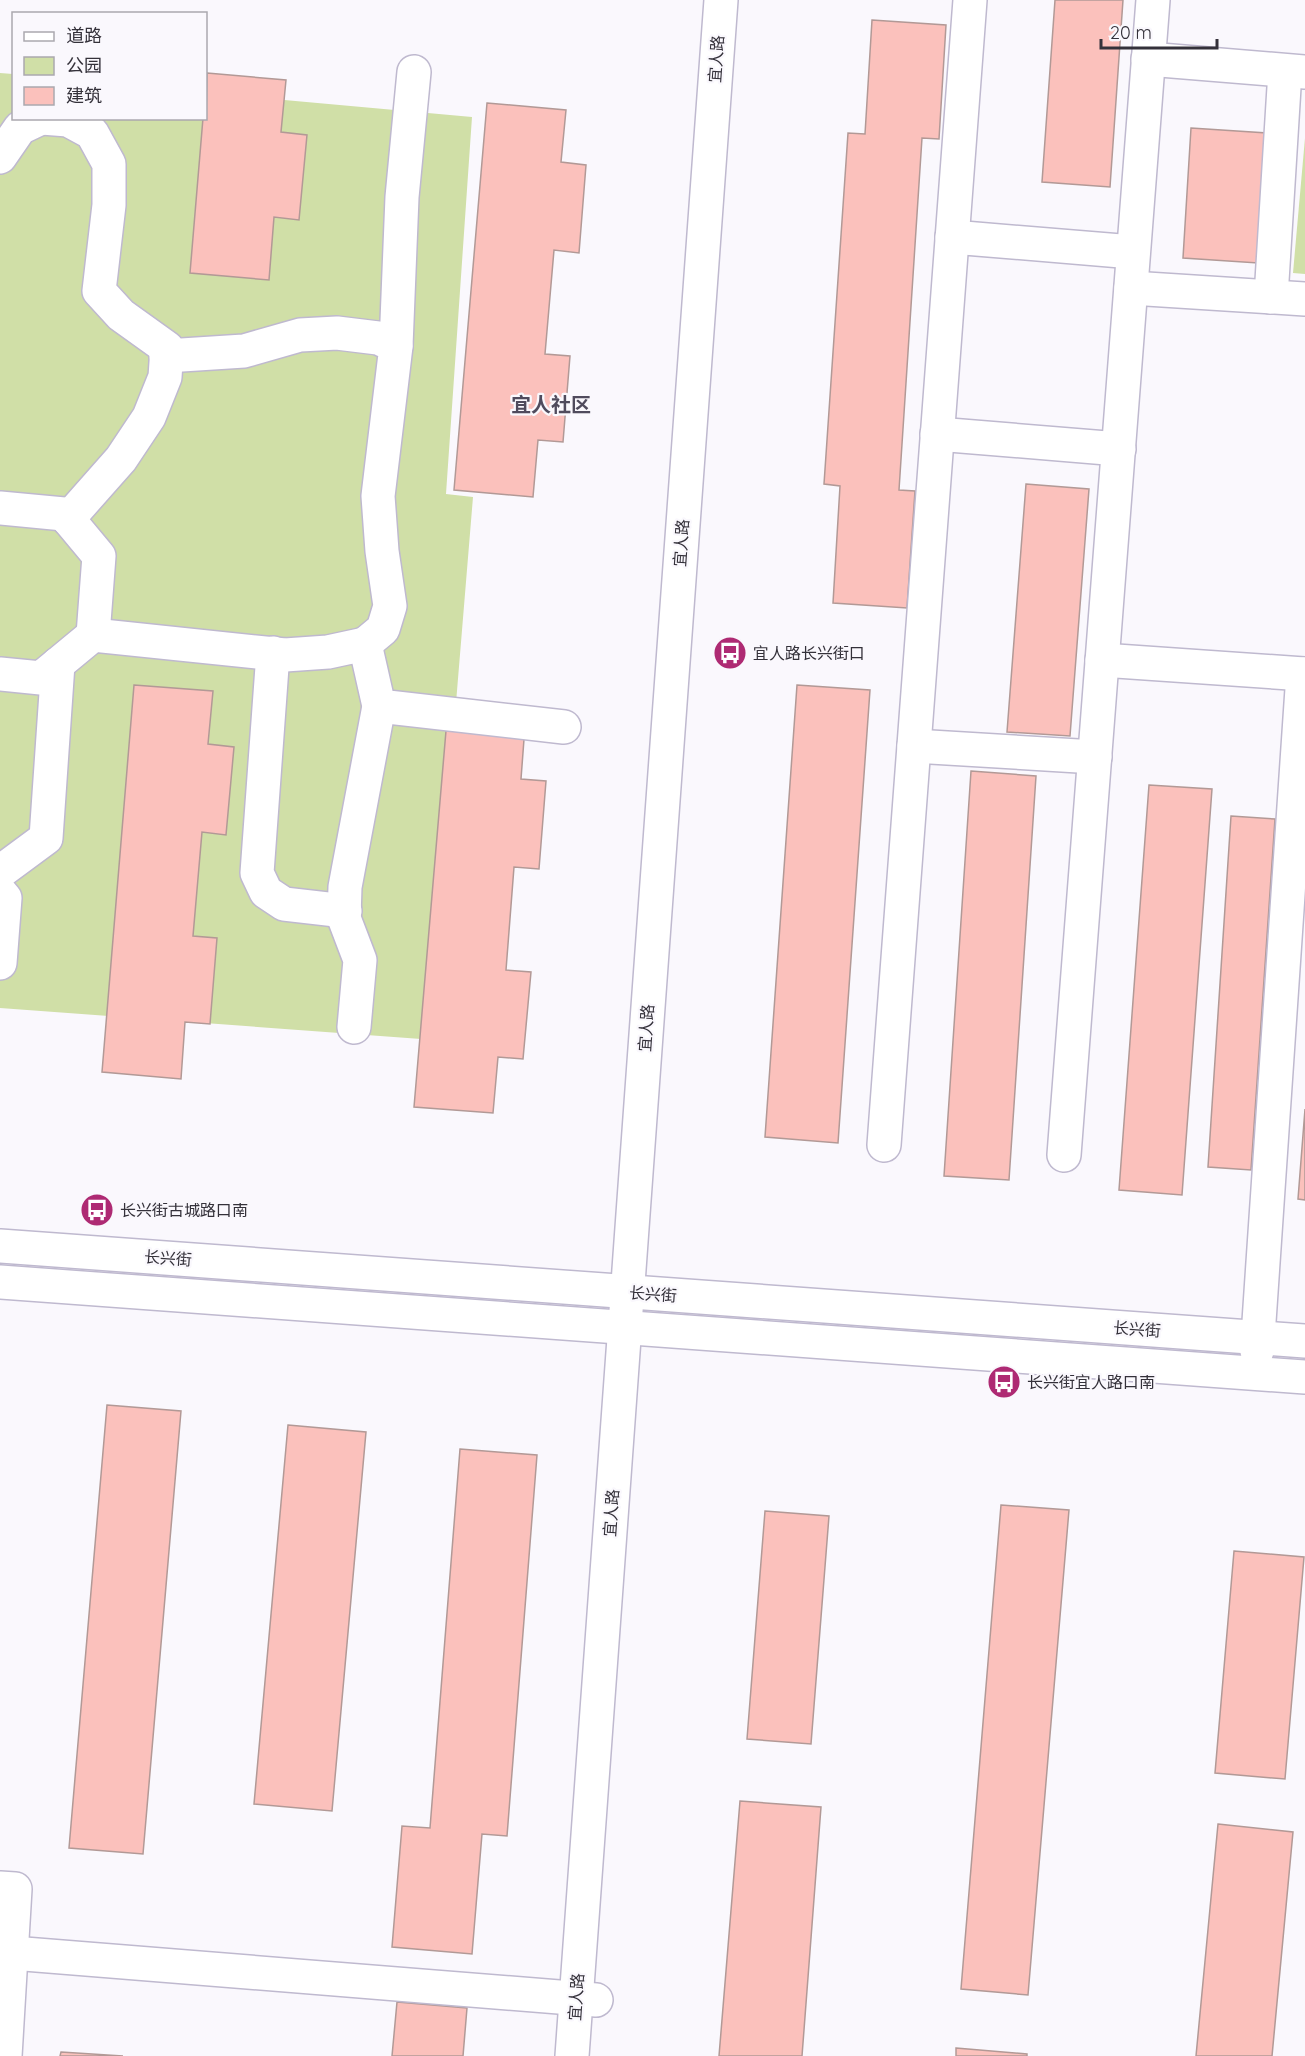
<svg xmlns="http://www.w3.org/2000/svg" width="1305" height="2056" viewBox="0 0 1305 2056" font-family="Quicksand,'Noto Sans SC',sans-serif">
  <rect width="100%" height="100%" fill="#faf8fd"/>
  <!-- green -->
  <g fill="#d0dfa7">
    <path d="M0,73L13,74L14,118H206V93L472,117L446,494L473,497L455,715L421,1039L0,1008Z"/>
    <path d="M1305,138V274L1293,273Z"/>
  </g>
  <!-- building -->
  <g fill="#fbc1bc" stroke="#b29996" stroke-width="1.5">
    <path d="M1055,0H1123L1110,187L1042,182Z"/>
    <path d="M872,20L946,25L939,139L922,138L899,490L915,491L907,608L833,603L840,486L824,484L848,133L865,134Z"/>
    <path d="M207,73L286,80L281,132L307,135L299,220L274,217L269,280L190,273L203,118H206Z"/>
    <path d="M487,103L566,110L561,162L586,165L579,253L554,250L545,354L570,356L563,442L538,440L533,497L454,490Z"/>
    <path d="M1191,128L1267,133L1258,263L1183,258Z"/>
    <path d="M1026,484L1089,489L1070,736L1007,732Z"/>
    <path d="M134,685L213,691L208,744L234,747L226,835L202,832L193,936L217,938L210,1024L185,1022L181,1079L102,1072Z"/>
    <path d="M797,685L870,690L838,1143L765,1137Z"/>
    <path d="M447,719L525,726L521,779L546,781L539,869L514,867L506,970L531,972L523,1059L498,1057L493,1113L414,1107Z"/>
    <path d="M971,771L1036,776L1009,1180L944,1176Z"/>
    <path d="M1149,785L1212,789L1182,1195L1119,1190Z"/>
    <path d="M1231,816L1275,819L1251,1170L1208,1167Z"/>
    <path d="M1305,1109V1200L1298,1199Z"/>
    <path d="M107,1405L181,1411L143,1854L69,1848Z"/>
    <path d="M288,1425L366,1432L332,1811L254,1804Z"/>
    <path d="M460,1449L537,1455L507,1836L482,1834L472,1954L392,1947L402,1826L430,1828Z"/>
    <path d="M1001,1505L1069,1510L1028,1995L961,1989Z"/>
    <path d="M765,1511L829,1516L811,1744L747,1739Z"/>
    <path d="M1234,1551L1304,1557L1285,1779L1215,1773Z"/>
    <path d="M740,1801L821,1807L802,2056H719Z"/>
    <path d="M1218,1824L1293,1832L1272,2056H1196Z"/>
    <path d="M397,2002L467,2008L463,2056H392Z"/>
    <path d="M956,2048L1027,2054V2056H956Z"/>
    <path d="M61,2052L123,2056H60Z"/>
  </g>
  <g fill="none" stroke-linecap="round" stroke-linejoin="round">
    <defs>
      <g id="minor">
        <path d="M1148,59L1305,72"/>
        <path d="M42,118L68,120L92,133L109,164V205L99,291L121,315L167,348L165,377L149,417L121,459L68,519"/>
        <path d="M0,157L20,128L41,118"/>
        <path d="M952,237L1133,252"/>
        <path d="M1131,288L1305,299"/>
        <path d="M1271,297L1285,71"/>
        <path d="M396,346L402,197L414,72"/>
        <path d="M166,356L244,351L300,335L337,333L378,338L396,346L378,496L382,551L390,606L383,629L365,644"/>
        <path d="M937,434L1119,449"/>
        <path d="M0,508L64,514L99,556L93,635"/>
        <path d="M273,653L257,873L266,892L284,904L345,911"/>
        <path d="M1102,660L1305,674"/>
        <path d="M0,674L41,678L93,635L285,655L328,652L365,644L379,706L564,727"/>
        <path d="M914,746L1095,757"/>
        <path d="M0,872L46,838L58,664"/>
        <path d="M0,892L5,898L0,963"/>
        <path d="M354,1027L360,960L344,918L345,887L379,706"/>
        <path d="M884,1145L970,0"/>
        <path d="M1064,1155L1153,0"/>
        <path d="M1257,1351L1303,674"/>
        <path d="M0,1888L15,1889L5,2056"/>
        <path d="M12,1953L596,2000"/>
        <path d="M572,2056L721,0"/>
      </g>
      <g id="major">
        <path d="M0,1246L1305,1341"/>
        <path d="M0,1282L1305,1377"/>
      </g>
    </defs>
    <!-- minor casing -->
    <use href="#minor" stroke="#bfb9cf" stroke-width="36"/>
    <!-- major casing -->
    <use href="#major" stroke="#bfb9cf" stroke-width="36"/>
    <!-- minor -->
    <use href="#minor" stroke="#fff" stroke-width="33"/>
    <!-- major -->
    <use href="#major" stroke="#fff" stroke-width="33"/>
  </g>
  <!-- icons -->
  <defs>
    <symbol id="bus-disc" viewBox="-11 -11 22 22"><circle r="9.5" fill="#ae2a73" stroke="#faf8fd"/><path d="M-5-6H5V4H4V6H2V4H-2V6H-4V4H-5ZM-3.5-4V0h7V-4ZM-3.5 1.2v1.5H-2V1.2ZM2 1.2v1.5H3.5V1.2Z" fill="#fff"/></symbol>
  </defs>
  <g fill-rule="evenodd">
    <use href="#bus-disc" x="711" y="634" width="38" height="38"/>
    <use href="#bus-disc" x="78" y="1191" width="38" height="38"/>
    <use href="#bus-disc" x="985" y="1363" width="38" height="38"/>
  </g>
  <g text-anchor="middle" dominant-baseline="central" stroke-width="4.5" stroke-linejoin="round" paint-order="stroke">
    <!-- street labels -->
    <g font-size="16" fill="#34313a" stroke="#faf8fd">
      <text transform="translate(716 59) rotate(-86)">宜人路</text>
      <text transform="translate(681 543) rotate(-86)">宜人路</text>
      <text transform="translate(646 1028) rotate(-86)">宜人路</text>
      <text transform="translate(168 1258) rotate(4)">长兴街</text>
      <text transform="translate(653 1294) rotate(4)">长兴街</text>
      <text transform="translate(1137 1329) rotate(4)">长兴街</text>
      <text transform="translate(611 1513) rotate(-86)">宜人路</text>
      <text transform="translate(576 1997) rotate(-86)">宜人路</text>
    </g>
    <!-- poi labels -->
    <g font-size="16" fill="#34313a" stroke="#faf8fd" text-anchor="start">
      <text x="753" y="653">宜人路长兴街口</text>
      <text x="120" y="1210">长兴街古城路口南</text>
      <text x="1027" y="1382">长兴街宜人路口南</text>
    </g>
    <!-- quarter labels -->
    <g font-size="20" font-weight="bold" fill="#504b5d" stroke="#faf8fd">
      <text x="551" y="404">宜人社区</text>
    </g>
  </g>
  <!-- legend -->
  <rect x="12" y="12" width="195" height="108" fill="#faf8fd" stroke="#aba8af" stroke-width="1.5"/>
  <rect x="24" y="32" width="30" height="9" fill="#ffffff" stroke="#aba8af" stroke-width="1.5"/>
  <text x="66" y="42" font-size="18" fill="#34313a">道路</text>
  <rect x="24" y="57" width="30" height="18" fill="#d0dfa7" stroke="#aba8af" stroke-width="1.5"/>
  <text x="66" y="72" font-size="18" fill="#34313a">公园</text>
  <rect x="24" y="87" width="30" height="18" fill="#fbc1bc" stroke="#aba8af" stroke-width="1.5"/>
  <text x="66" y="102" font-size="18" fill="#34313a">建筑</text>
  <!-- scale -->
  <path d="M1101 39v9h116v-9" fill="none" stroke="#34313a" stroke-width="3"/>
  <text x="1110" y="39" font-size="18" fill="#34313a" stroke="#faf8fd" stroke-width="4.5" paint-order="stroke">20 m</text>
</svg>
